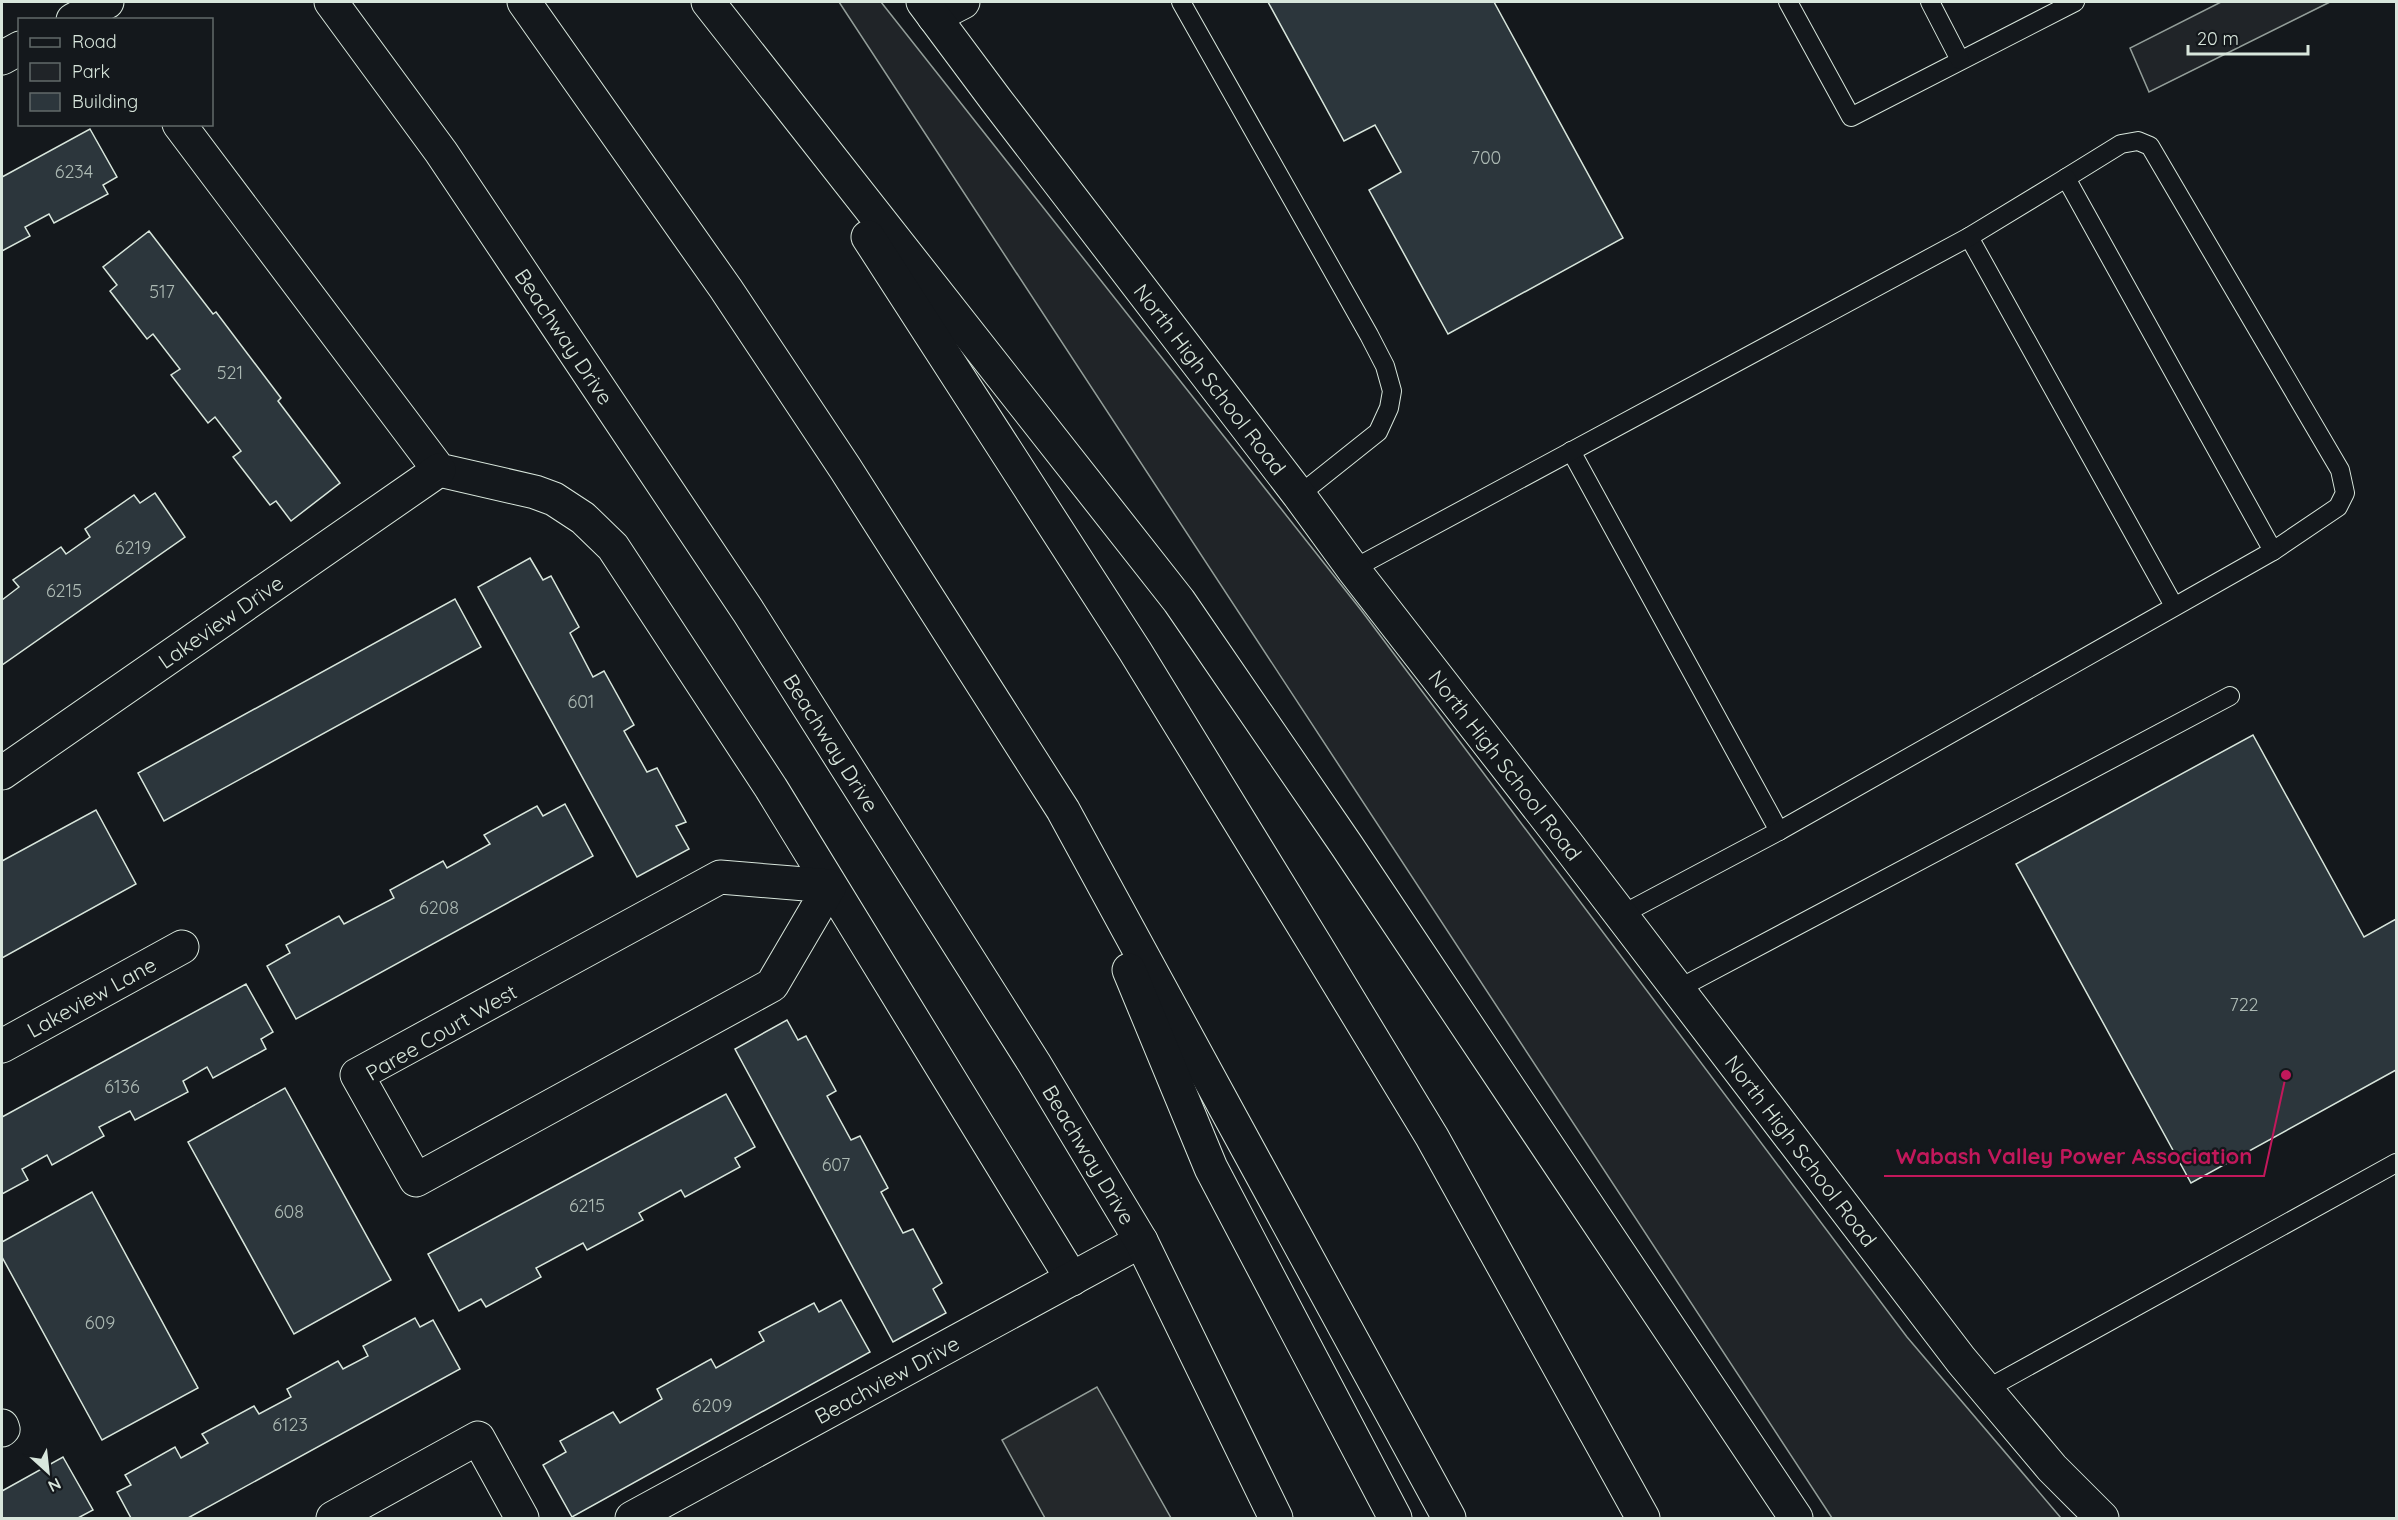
<svg xmlns="http://www.w3.org/2000/svg" width="2398" height="1520" viewBox="0 0 2398 1520" font-family="Quicksand,sans-serif">
  <rect width="100%" height="100%" fill="#14181c"/>
  <!-- green -->
  <g fill="#202428" stroke="#939e99" stroke-width="1.5">
    <path d="M839,2H881L1361,610L1907,1337L2061,1518H1832Z"/>
    <path d="M2221,2H2330L2149,92L2130,48Z"/>
  </g>
  <!-- parking -->
  <path fill="#24282b" stroke="#939e99" stroke-width="1.5" d="M1097,1387L1171,1518H1045L1002,1440Z"/>
  <!-- building -->
  <g fill="#2c363c" stroke="#d8e6dc" stroke-width="1.5">
    <path d="M1268,2H1494L1623,238L1448,334L1369,190L1401,172L1375,125L1344,141Z"/>
    <path d="M90,129L117,177L103,185L108,194L54,223L49,214L25,227L30,236L2,251V177Z"/>
    <path d="M149,231L213,314L216,312L281,398L278,401L340,483L291,521L276,501L270,505L233,457L241,451L215,417L208,423L171,375L180,369L153,334L147,339L110,291L117,285L103,267Z"/>
    <path d="M155,493L185,537L2,665V600L19,587L13,580L61,547L66,554L90,537L85,529L134,495L140,503Z"/>
    <path d="M530,558L543,580L551,576L579,627L570,633L593,677L604,671L634,725L624,731L647,772L657,768L686,822L676,826L689,849L637,877L478,587Z"/>
    <path d="M455,599L481,647L164,821L138,773Z"/>
    <path d="M2253,735L2364,937L2396,919V1070L2191,1183L2016,864Z"/>
    <path d="M565,804L593,856L296,1019L267,966L290,953L286,945L339,916L344,924L394,898L390,890L443,861L447,868L490,844L484,835L537,806L543,816Z"/>
    <path d="M96,810L136,884L2,958V861Z"/>
    <path d="M246,984L273,1032L261,1039L266,1049L213,1078L207,1067L183,1081L188,1092L135,1120L130,1111L99,1127L104,1136L52,1165L47,1155L22,1169L28,1180L2,1194V1117Z"/>
    <path d="M787,1020L798,1040L806,1036L836,1091L827,1096L851,1140L860,1136L888,1188L881,1192L903,1233L913,1229L942,1283L933,1289L946,1313L893,1342L735,1049Z"/>
    <path d="M285,1088L391,1280L294,1334L188,1142Z"/>
    <path d="M726,1094L755,1147L735,1158L740,1167L685,1197L681,1190L639,1213L643,1220L587,1250L583,1243L536,1268L541,1277L486,1307L481,1299L459,1311L428,1254Z"/>
    <path d="M92,1192L198,1388L102,1440L2,1257V1242Z"/>
    <path d="M841,1300L870,1352L572,1517L543,1465L566,1452L560,1441L613,1412L620,1423L662,1399L657,1389L711,1359L716,1368L764,1341L759,1332L814,1303L819,1312Z"/>
    <path d="M415,1318L420,1327L433,1320L460,1369L188,1518H131L117,1492L131,1485L125,1475L175,1447L181,1458L208,1443L202,1434L254,1406L259,1414L291,1397L287,1389L338,1361L343,1369L368,1356L363,1346Z"/>
    <path d="M63,1457L93,1510L78,1518H2V1491Z"/>
  </g>
  <g fill="none" stroke-linecap="round" stroke-linejoin="round">
    <defs>
      <g id="lane">
        <path d="M1181,2L1369,335L1385,366L1392,391L1389,408L1378,432L1299,495"/>
        <path d="M1788,2L1851,117L2075,2"/>
        <path d="M1930,2L1960,60"/>
        <path d="M2066,178L2121,144L2138,141L2150,146L2340,470L2345,493L2338,507L2273,551"/>
        <path d="M1969,237L2174,606"/>
        <path d="M1571,451L1779,831"/>
        <path d="M1353,569L1969,237L2066,178L2273,551L1779,831L1621,915"/>
        <path d="M1678,989L2230,696"/>
        <path d="M1985,1390L2396,1163"/>
      </g>
      <g id="street">
        <path d="M934,17L963,2"/>
        <path d="M73,20L107,2"/>
        <path d="M2,58L20,48"/>
        <path d="M179,124L439,470L535,492L554,499L583,518L613,547L771,788L1072,1279"/>
        <path id="s1" d="M2,773L439,470"/>
        <path d="M720,877L830,886L772,985L416,1180L357,1075Z"/>
        <path id="s2" d="M2,1046L182,947"/>
        <path d="M2,1426L3,1429L2,1430"/>
        <path d="M333,1518L478,1438L522,1518"/>
        <path id="s3" d="M632,1518L1141,1241"/>
      </g>
      <g id="secondary">
        <path id="s4" d="M331,2L441,152L748,611L1034,1063L1141,1241L1276,1518"/>
        <path id="s5" d="M923,2L996,100L1299,495L1353,569L1563,839L1961,1360L2052,1468L2102,1518"/>
      </g>
      <g id="highway">
        <path d="M524,2L726,289L845,468L1063,810L1449,1518"/>
        <path d="M708,2L1179,601L1347,846L1796,1518"/>
        <path d="M868,237L1135,651L1316,946L1432,1137L1643,1518"/>
        <path d="M1129,970L1211,1168L1395,1518"/>
      </g>
    </defs>
    <!-- lane casing -->
    <use href="#lane" stroke="#d8e6dc" stroke-width="20"/>
    <!-- street casing -->
    <use href="#street" stroke="#d8e6dc" stroke-width="35"/>
    <!-- secondary casing -->
    <use href="#secondary" stroke="#d8e6dc" stroke-width="35"/>
    <!-- highway casing -->
    <use href="#highway" stroke="#d8e6dc" stroke-width="35"/>
    <!-- lane -->
    <use href="#lane" stroke="#14181c" stroke-width="18"/>
    <!-- street -->
    <use href="#street" stroke="#14181c" stroke-width="33"/>
    <!-- secondary -->
    <use href="#secondary" stroke="#14181c" stroke-width="33"/>
    <!-- highway -->
    <use href="#highway" stroke="#14181c" stroke-width="33"/>
  </g>
  <g text-anchor="middle" dominant-baseline="central" stroke-width="4.5" stroke-linejoin="round" paint-order="stroke">
    <!-- number labels -->
    <g font-size="18" fill="#adbab4">
      <text x="1486" y="157">700</text>
      <text x="74" y="171">6234</text>
      <text x="162" y="291">517</text>
      <text x="230" y="372">521</text>
      <text x="133" y="547">6219</text>
      <text x="64" y="590">6215</text>
      <text x="581" y="701">601</text>
      <text x="439" y="907">6208</text>
      <text x="2244" y="1004">722</text>
      <text x="122" y="1086">6136</text>
      <text x="836" y="1164">607</text>
      <text x="587" y="1205">6215</text>
      <text x="289" y="1211">608</text>
      <text x="100" y="1322">609</text>
      <text x="712" y="1405">6209</text>
      <text x="290" y="1424">6123</text>
    </g>
    <!-- street labels -->
    <g font-size="21" fill="#d8e6dc" stroke="#14181c">
      <text stroke="none"><textPath href="#s4" startOffset="408">Beachway Drive</textPath></text>
      <text stroke="none"><textPath href="#s5" startOffset="474">North High School Road</textPath></text>
      <text stroke="none"><textPath href="#s1" startOffset="266">Lakeview Drive</textPath></text>
      <text stroke="none"><textPath href="#s4" startOffset="894">Beachway Drive</textPath></text>
      <text stroke="none"><textPath href="#s5" startOffset="960">North High School Road</textPath></text>
      <text stroke="none"><textPath href="#s2" startOffset="102">Lakeview Lane</textPath></text>
      <text transform="translate(441 1032) rotate(-30)">Paree Court West</text>
      <text stroke="none"><textPath href="#s5" startOffset="1446">North High School Road</textPath></text>
      <text stroke="none"><textPath href="#s4" startOffset="1380">Beachway Drive</textPath></text>
      <text stroke="none"><textPath href="#s3" startOffset="290">Beachview Drive</textPath></text>
    </g>
  </g>
  <!-- callouts -->
  <path fill="none" stroke="#c2185b" stroke-width="2" d="M2286 1075L2264 1176H1884"/>
  <circle fill="#c2185b" stroke="#14181c" stroke-width="2" cx="2286" cy="1075" r="6"/>
  <g font-size="22" text-anchor="middle" font-weight="bold" fill="#c2185b" stroke="#14181c" stroke-width="4.5" stroke-linejoin="round" paint-order="stroke">
    <text x="2074" y="1164">Wabash Valley Power Association</text>
  </g>
  <!-- border -->
  <rect width="2398" height="1520" fill="none" stroke="#d8e6dc" stroke-width="6"/>
  <!-- legend -->
  <rect x="18" y="18" width="195" height="108" fill="#14181c" stroke="#626a69" stroke-width="1.5"/>
  <rect x="30" y="38" width="30" height="9" fill="#14181c" stroke="#626a69" stroke-width="1.5"/>
  <text x="72" y="48" font-size="18" fill="#d8e6dc">Road</text>
  <rect x="30" y="63" width="30" height="18" fill="#202428" stroke="#626a69" stroke-width="1.5"/>
  <text x="72" y="78" font-size="18" fill="#d8e6dc">Park</text>
  <rect x="30" y="93" width="30" height="18" fill="#2c363c" stroke="#626a69" stroke-width="1.5"/>
  <text x="72" y="108" font-size="18" fill="#d8e6dc">Building</text>
  <!-- north arrow -->
  <g transform="translate(48 1472) rotate(153)" stroke="#14181c" stroke-width="4.5" paint-order="stroke">
  <path d="M0-4.5L10 22L0 15L-10 22Z" fill="#d8e6dc"/>
  <text y="-9" font-size="16" font-weight="bold" text-anchor="middle" fill="#d8e6dc">N</text>
  </g>
  <!-- scale -->
  <path d="M2188 45v9h120v-9" fill="none" stroke="#d8e6dc" stroke-width="3"/>
  <text x="2197" y="45" font-size="18" fill="#d8e6dc" stroke="#14181c" stroke-width="4.5" paint-order="stroke">20 m</text>
</svg>
